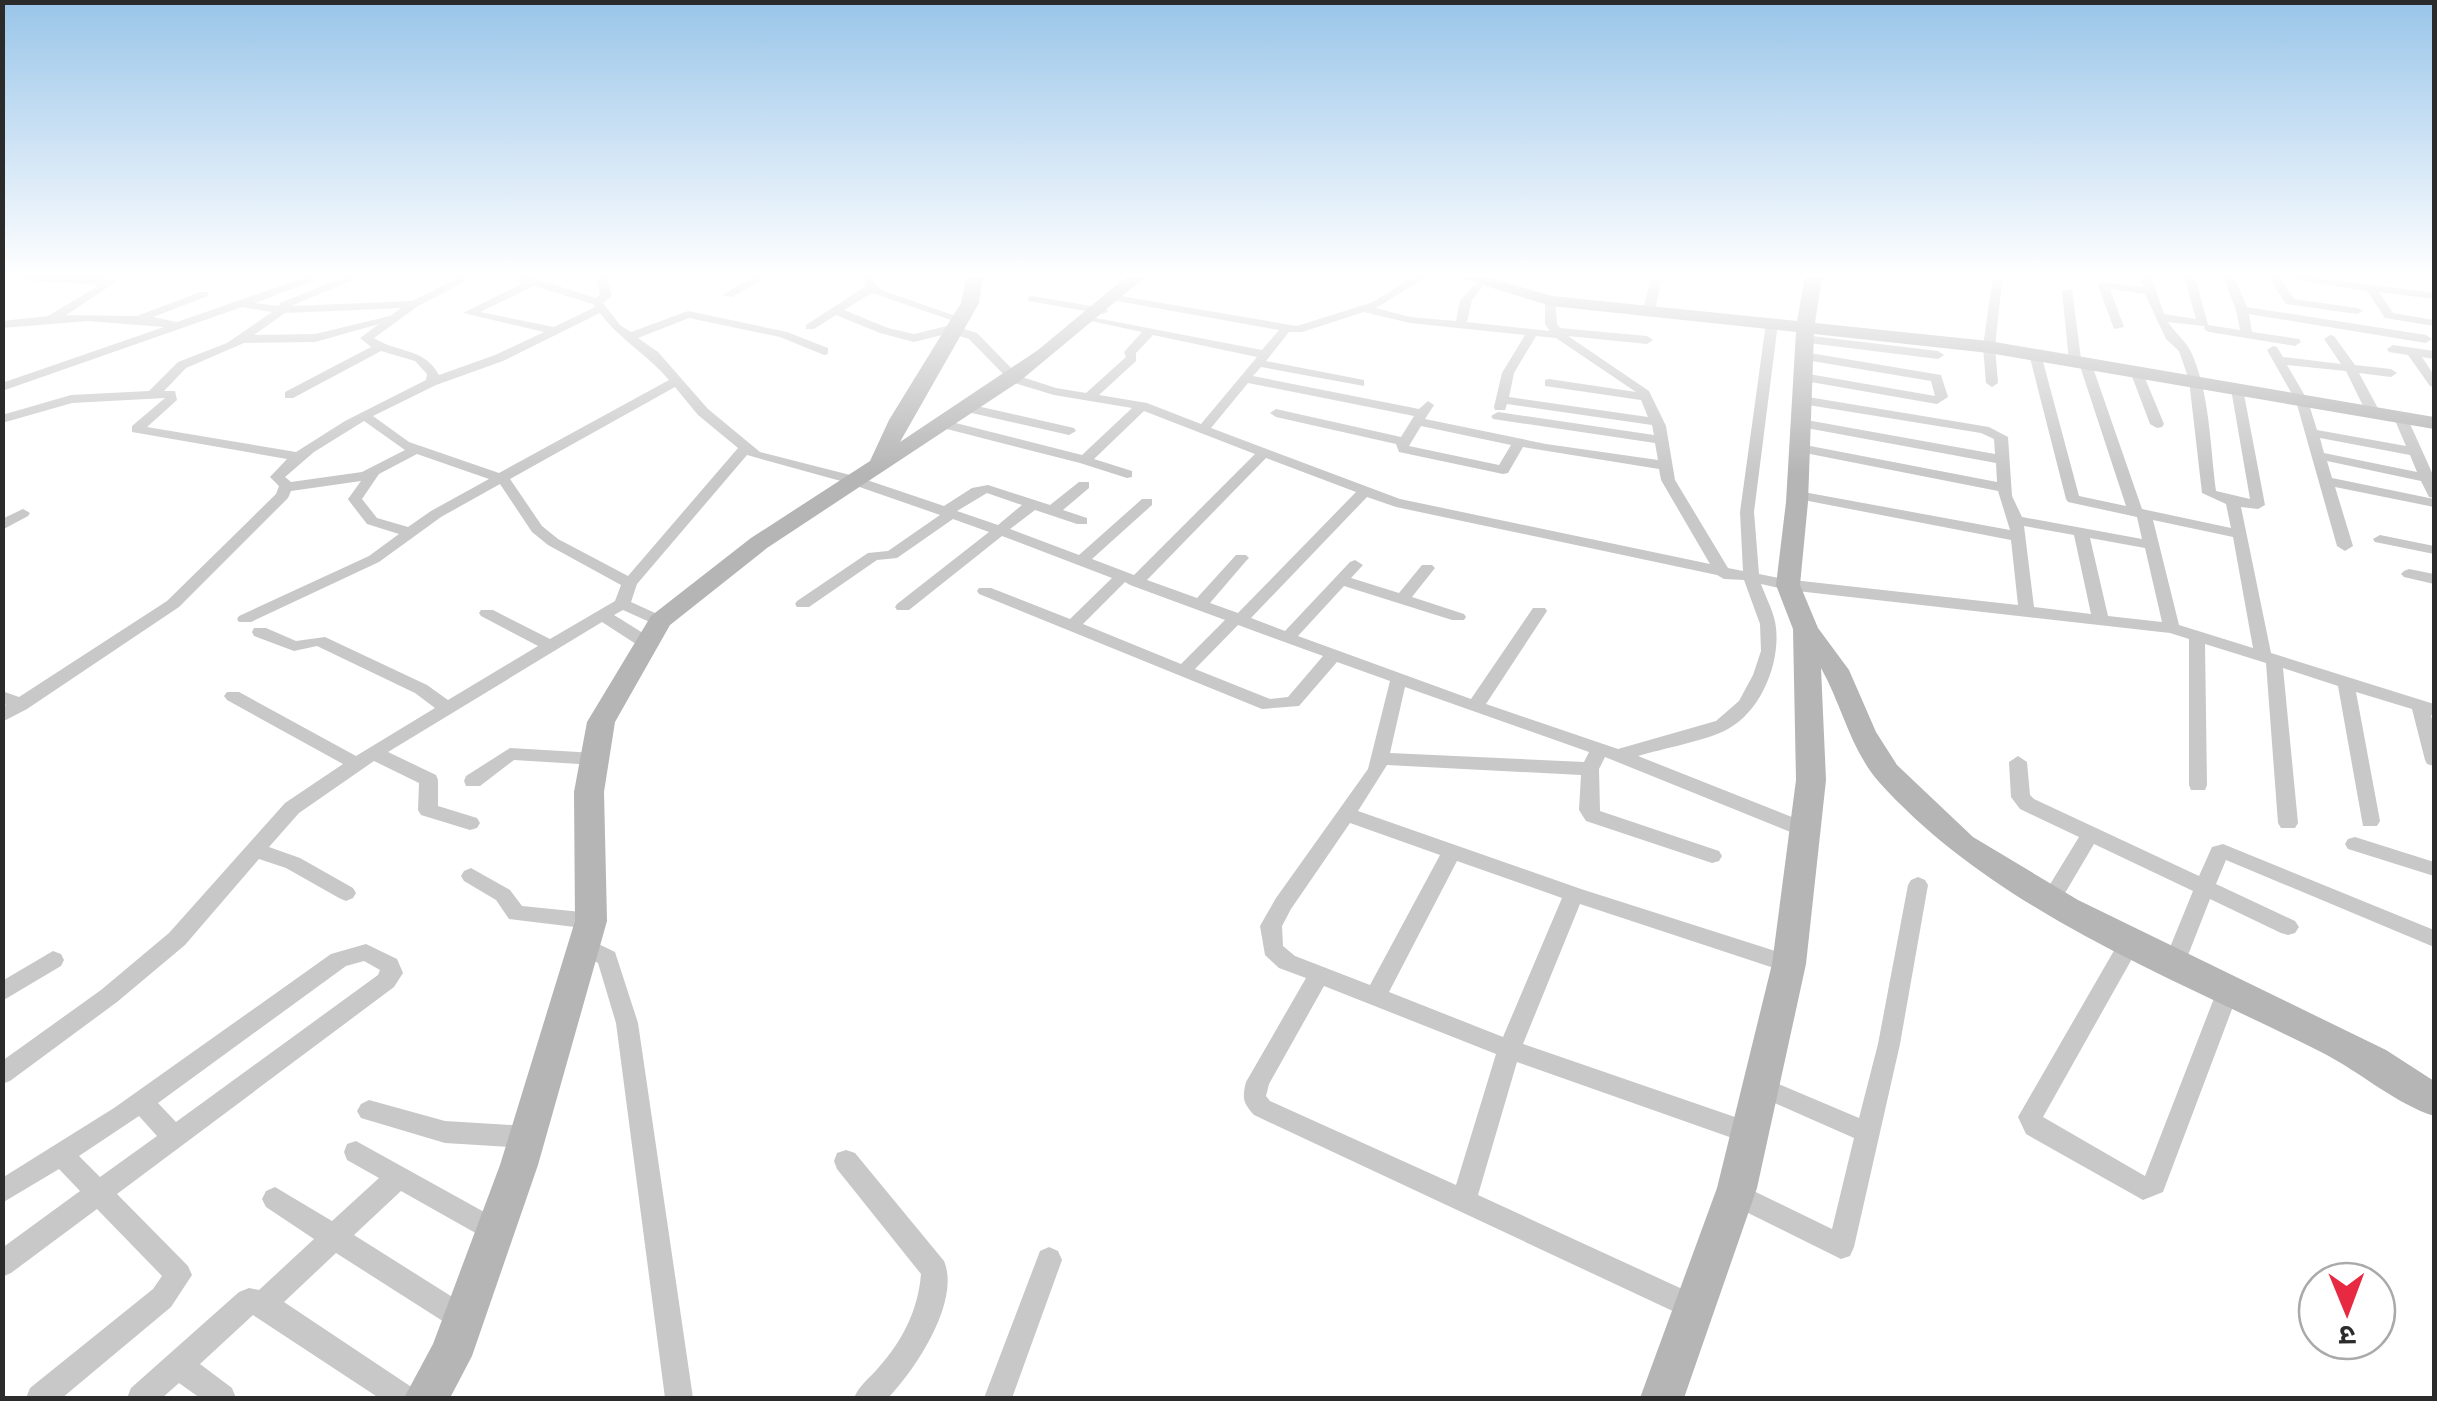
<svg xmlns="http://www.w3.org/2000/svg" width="2437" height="1401" viewBox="0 0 2437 1401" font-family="Jost,'Noto Sans Devanagari',sans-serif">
  <rect width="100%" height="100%" fill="#fff"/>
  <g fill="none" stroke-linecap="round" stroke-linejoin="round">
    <!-- street -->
    <g fill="#c8c8c8" fill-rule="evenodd">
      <path d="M18,277C44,277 94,271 116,282L66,315L137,316L200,292H208V296L153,317L177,322L306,277H323L255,303L279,306L280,303L344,277H360L291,306L412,301L460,277H474L418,306L374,338C399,354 424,347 439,375L495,355L544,332L463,313L523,283L512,277H530L596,298L600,295L596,277H607L612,296L603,303L620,325L631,332L688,311L787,332L828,348V354L824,355L780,337L689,318L638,338L658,352L708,409L760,452L858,477L944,506L972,488L988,485L1050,505L1079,482H1089V488L1063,510L1087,518V524H1077L1035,510L1010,529L1079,555L1142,499H1152V505L1092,559L1134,575L1255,454L1144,411L1094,459L1132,471V477L1127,478L1080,463L939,427L937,424L944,420L1082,455L1132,408L1054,395L1011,382L969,339L950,333L914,342L880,333L836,315L814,329H806V325L866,286L859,277H870L881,290L964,319L954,321L872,293L844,310L888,328L914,334L951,325L977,333L1019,376L1056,388L1086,393L1126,357L1124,352L1142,332L1091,321V317L1262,350L1279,330L1111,300V296L1115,295L1297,326L1373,302L1413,277H1426L1376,308L1410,317L1456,321L1460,300L1480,280L1485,283L1472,300L1467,322L1550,331L1545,324V301L1555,299L1557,324L1560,328L1647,336L1653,340L1647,344L1568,336L1649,391L1666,426L1675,480L1728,568L1743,571L1740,512L1766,323L1772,320L1778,323L1754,512L1759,574L1784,579L2018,605L2011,540L1798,499L1791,495L1798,491L2010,530L1998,491L1800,452L1793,448L1800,444L1997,482L1996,463L1801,427L1794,423L1801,419L1995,454L1994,439L1981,433L1802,404L1796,400L1802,396L1989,427L2008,437L2012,496L2022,517L2142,539L2137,517L2068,502L2066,499L2029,354L2035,350L2041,354L2079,496L2126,506L2079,363L2069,361L2062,291L2072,289L2081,359L2091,362L2142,509L2231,528L2226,504L2202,493L2189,380L2179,351L2166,339L2145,294L2110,289L2124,327L2114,329L2098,285L2103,282L2143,287L2140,277H2151L2164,314L2196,319L2184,277H2195L2208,325L2240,330L2236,310L2223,277H2234L2247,307L2426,335L2432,339L2426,343L2249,314L2252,332L2299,339L2301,342L2295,346L2209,332L2205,330L2204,326L2168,322C2175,333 2186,341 2191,352C2210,393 2210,446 2216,491L2250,499L2231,389L2237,385L2243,389L2265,505L2258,509L2241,507L2271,653L2434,704V716L2431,715L2434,727V766L2427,764L2425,760L2412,709L2356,692L2380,821L2377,826H2363L2338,686L2283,668L2298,823L2295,828H2281L2278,823L2266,663L2205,644L2207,785L2205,790H2191L2189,785V639L2170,633L1788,590L1761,584C1766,598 1775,614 1776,628C1780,664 1761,711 1728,729C1709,740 1661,749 1638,756L1812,825L1815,830L1812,835H1798L1605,757L1599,769L1600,811L1719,851L1722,856L1719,861L1712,863L1586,821L1579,810L1581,775L1387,765L1358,811L1581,889L1797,958L1800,964L1797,970L1789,973L1580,904L1523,1044L1761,1126L1764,1134L1761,1142L1752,1145L1517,1062L1478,1195L1704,1299L1708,1308L1704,1317L1694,1321L1254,1115C1243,1103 1242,1098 1246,1082L1306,978L1279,968L1265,955L1260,926L1276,898L1368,769L1390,681L1337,662L1299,706L1262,709L979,594L977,591L979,588H991L1070,619L1112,578L1002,536L909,610H897L895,607L897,604L989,532L953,519L897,558L877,560L809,607H797L795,604L797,601L868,553L888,551L940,515L848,483L747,455L637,584L631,602L666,618L668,621L666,624H654L623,610L614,615L651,638L653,642L651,646H639L602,622L388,752L436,775L438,780V806L477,818L480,823L477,828L470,830L421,815L418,810L419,783L374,761L299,813L269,847L300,858L353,888L356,893L353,898L346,901L339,898L286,868L259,859L185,945L117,1002L10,1081L2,1084V1061L101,990L169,933L285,803L343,764L227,700L224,696L227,692H239L356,756L435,708L415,693L317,646L294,651L254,636L252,632L254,628H266L296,641L325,637L427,685L448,700L538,646L481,616L479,613L481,610H493L550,639L615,601L621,585L548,545L532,532L500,484L441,517L379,562L251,622H239L237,619L239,616L369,556L399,534L367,524L350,502L348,499L361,481L291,491L288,498L179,607L27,709L2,722V708L6,705L2,703V691L19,697L167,601L276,494L279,486L270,477L287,459L132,432V426L165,398L72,403L2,423V415L71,395L149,391L178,362L227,343L272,312L242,307L2,391V383L164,327L88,321L2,328V321L48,316L100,285L23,280ZM534,286L593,304L595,307L554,327L480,312ZM401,308L390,316L315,334L254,335L285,313ZM1364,312L1410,323L1525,335L1502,373L1494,407L1495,410H1505L1507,404L1652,425L1654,435L1498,412L1491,416L1493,419L1655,443L1658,460L1546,444L1425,419L1434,405L1428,401L1419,409L1253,376L1261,367L1364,386V380L1266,361L1289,332H1302ZM600,313C619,339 648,355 669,380L499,473L409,442L373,416L436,385L503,361ZM379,324L360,338L371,347L285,392V398H293L381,351L415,361L427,374L426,380L345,421L296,452L147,427L177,400L175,391H164L186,368L244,343L315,342ZM1153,335L1257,357L1201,424L1147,403L1099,395L1136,361V353ZM1536,336L1556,338L1636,392L1549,379L1545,380V386L1641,400L1648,417L1509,397L1514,373ZM1248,383L1414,416L1401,437L1276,409L1270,413L1276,417L1396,444L1399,452L1503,474L1508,473L1523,447L1659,469L1661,480L1710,564L1400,499L1211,428ZM675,387L698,415L738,448L628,576L558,539L542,526L510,479ZM364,421L405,450L362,472L291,482L285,477L314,452ZM1421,426L1511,445L1499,465L1409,446ZM417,454L489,479L431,511L408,527L377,518L362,499L379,474ZM1266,458L1356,492L1238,613L1210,603L1246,561L1249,558L1246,555H1236L1197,598L1147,580ZM987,493L1022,505L998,525L957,511ZM1367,497L1396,507L1717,575L1724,579L1744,580L1760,624L1761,651L1753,675L1739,701L1716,721L1618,749L1486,704L1547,611L1545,608H1533L1471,699L1298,636L1344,586L1452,620H1464L1466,617L1464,614L1412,597L1435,568L1432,565H1422L1399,593L1351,578L1363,565L1355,560L1350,562L1285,631L1251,618ZM2153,520L2233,537L2253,648L2179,625ZM2024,526L2074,535L2091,614L2034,607ZM2090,538L2145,548L2162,622L2108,616ZM1125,582L1130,585L1225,620L1181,664L1083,624ZM1238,625L1323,656L1288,697L1270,699L1195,669ZM1405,687L1589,752L1584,762L1390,753ZM1350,823L1440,855L1370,985L1295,956L1283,946L1282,926L1291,909ZM1457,861L1562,898L1503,1037L1389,992ZM1324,986L1496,1054L1456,1185L1270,1101L1266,1096L1269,1084Z"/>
      <path d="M753,277H767L732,297L722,295Z"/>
      <path d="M1651,277H1662L1655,310L1649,313L1643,310Z"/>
      <path d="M2055,277H2078L2073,280Z"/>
      <path d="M2268,277H2279L2294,299L2357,308L2363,311L2357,314L2286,304Z"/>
      <path d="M2279,277H2313L2434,293V299L2379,292L2393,313L2434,320V326L2385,318L2367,291Z"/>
      <path d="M1997,279L2002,282L1995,347L1998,383L1992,387L1986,383L1983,347L1992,282Z"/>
      <path d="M1032,296L1103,308L1109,311L1103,314L1028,301V297Z"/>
      <path d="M1804,335L1938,351L1944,355L1938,359L1800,342L1798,339Z"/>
      <path d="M2330,335L2334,336L2355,365L2391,369L2397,373L2391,377L2359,373L2381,414L2374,418L2367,414L2346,371L2287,365L2308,401L2317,430L2406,446L2394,418L2396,415H2406L2434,477V498L2429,497L2421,481L2327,461L2332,478L2434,499V507L2335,487L2353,546L2345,551L2337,546L2296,401L2267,350L2273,346L2277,347L2283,357L2341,364L2324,339ZM2320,438L2410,455L2417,472L2324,453Z"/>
      <path d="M2393,345L2434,351V359L2422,357L2434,375V387L2430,386L2408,355L2389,352L2387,349Z"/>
      <path d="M1804,352L1941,375L1948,397L1937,404L1799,380L1797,377L1803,373L1935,396L1931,381L1800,359V353Z"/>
      <path d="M2136,367L2142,371L2164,424L2162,427L2157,428L2150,424L2130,371Z"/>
      <path d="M968,404L1074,428L1076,431L1069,435L963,411L962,408Z"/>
      <path d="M23,509L30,513L28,516L2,530V519Z"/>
      <path d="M2380,535L2434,546V554L2375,542L2373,539Z"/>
      <path d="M2409,569L2434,574V584L2404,577L2401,574L2404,571Z"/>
      <path d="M510,748L595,753L604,759L595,765L514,760L480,786H466L464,781L466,776Z"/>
      <path d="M2018,756L2027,762L2030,795L2034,799L2199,876L2212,847L2223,844L2434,930V947L2226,860L2216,884L2295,921L2299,927L2295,933L2288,935L2281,933L2210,899L2183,968L2175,971L2167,968L2164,962L2193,891L2094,844L2058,905L2051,907L2044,905L2041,899L2079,837L2020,809L2011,797L2009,762Z"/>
      <path d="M2355,837L2434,862V876L2348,849L2345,844L2348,839Z"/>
      <path d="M471,868L510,890L522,906L591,913L598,915L601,921L598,927L591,929L509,919L496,900L464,881L461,876L464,871Z"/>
      <path d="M1918,877L1925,880L1928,885L1900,1044L1854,1247L1850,1256L1841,1259L1726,1202L1722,1194L1726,1186L1735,1182L1832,1229L1854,1138L1754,1094L1750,1087L1754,1080L1762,1077L1859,1118L1878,1044L1908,885L1911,880Z"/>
      <path d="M2131,933L2139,935L2142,941L2043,1117L2145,1176L2218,988L2221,982L2229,979L2237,982L2240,988L2163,1192L2143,1200L2026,1134L2018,1117L2123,935Z"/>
      <path d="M584,937L615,952L638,1023L693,1398H665L616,1023L598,963L576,951L573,945L576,939Z"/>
      <path d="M366,944L397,959L403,973L394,987L117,1194L188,1266L192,1275L171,1307L62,1398H26L30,1388L153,1289L162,1276L97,1209L11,1273L2,1277V1248L80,1191L59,1169L2,1203V1178L114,1108L331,954ZM364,961L380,970L378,975L176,1122L158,1103L346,966ZM139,1116L157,1136L100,1177L79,1156Z"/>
      <path d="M53,951L61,954L64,960L61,966L2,1001V981Z"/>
      <path d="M369,1100L445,1121L528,1126L537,1129L540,1137L537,1145L528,1148L445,1143L361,1118L357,1111L361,1104Z"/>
      <path d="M356,1141L504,1223L508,1232L504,1241L495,1244L401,1191L354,1235L473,1310L477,1320L473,1330L463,1334L336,1253L284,1302L413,1388L417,1398H379L253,1315L200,1364L232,1388L236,1398H200L179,1383L162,1398H127L131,1388L239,1292L249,1288L259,1290L314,1239L266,1207L262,1199L266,1191L275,1187L332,1221L379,1178L347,1160L344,1152L347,1144Z"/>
      <path d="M846,1150L855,1153L944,1261C961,1301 915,1370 888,1398H854C859,1385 870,1378 879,1367C903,1340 918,1310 921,1274L837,1169L834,1161L837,1153Z"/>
      <path d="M1049,1247L1058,1251L1062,1260L1012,1398H984L1040,1251Z"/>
    </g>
    <!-- secondary -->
    <g fill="#b5b5b5" fill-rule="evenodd">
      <path d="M966,277H983L979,303L900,442L1038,350L1126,277H1145L1020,381L767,548L670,625L615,722L604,792L607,921L538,1165L472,1356L450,1398H404L433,1344L500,1165L575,921L574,792L587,722L651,616L751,538L870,461L889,420L961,303Z"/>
      <path d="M1457,277H1486L1552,296L1797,321L1805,277H1822L1815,323L1989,341L2434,417V429L1989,353L1814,334L1808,502L1800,585L1818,628L1849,670L1876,732L1897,765L1973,837L2078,900L2386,1050L2434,1081V1116C2396,1104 2360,1072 2323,1053C2170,976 1995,911 1879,782C1850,749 1842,705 1821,668L1826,780L1806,964L1757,1188L1684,1398H1640L1717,1188L1772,964L1796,780L1793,629L1776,585L1786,502L1796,332L1551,306Z"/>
    </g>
  </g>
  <!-- sky -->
  <linearGradient id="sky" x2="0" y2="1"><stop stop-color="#99c5e9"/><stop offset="0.58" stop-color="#fff"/><stop offset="1" stop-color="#fff" stop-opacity="0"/></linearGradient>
  <rect width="2437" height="474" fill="url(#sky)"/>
  <!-- border -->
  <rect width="2437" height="1401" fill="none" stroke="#2b2b2b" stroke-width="10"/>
  <!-- north arrow -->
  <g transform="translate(2347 1311) rotate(179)"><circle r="48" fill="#ffffff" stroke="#aaaaaa" stroke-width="2.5"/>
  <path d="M0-8L18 38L0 25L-18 38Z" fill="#e72942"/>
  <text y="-15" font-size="28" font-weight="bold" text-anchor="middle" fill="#2b2b2b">उ</text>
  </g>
</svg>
